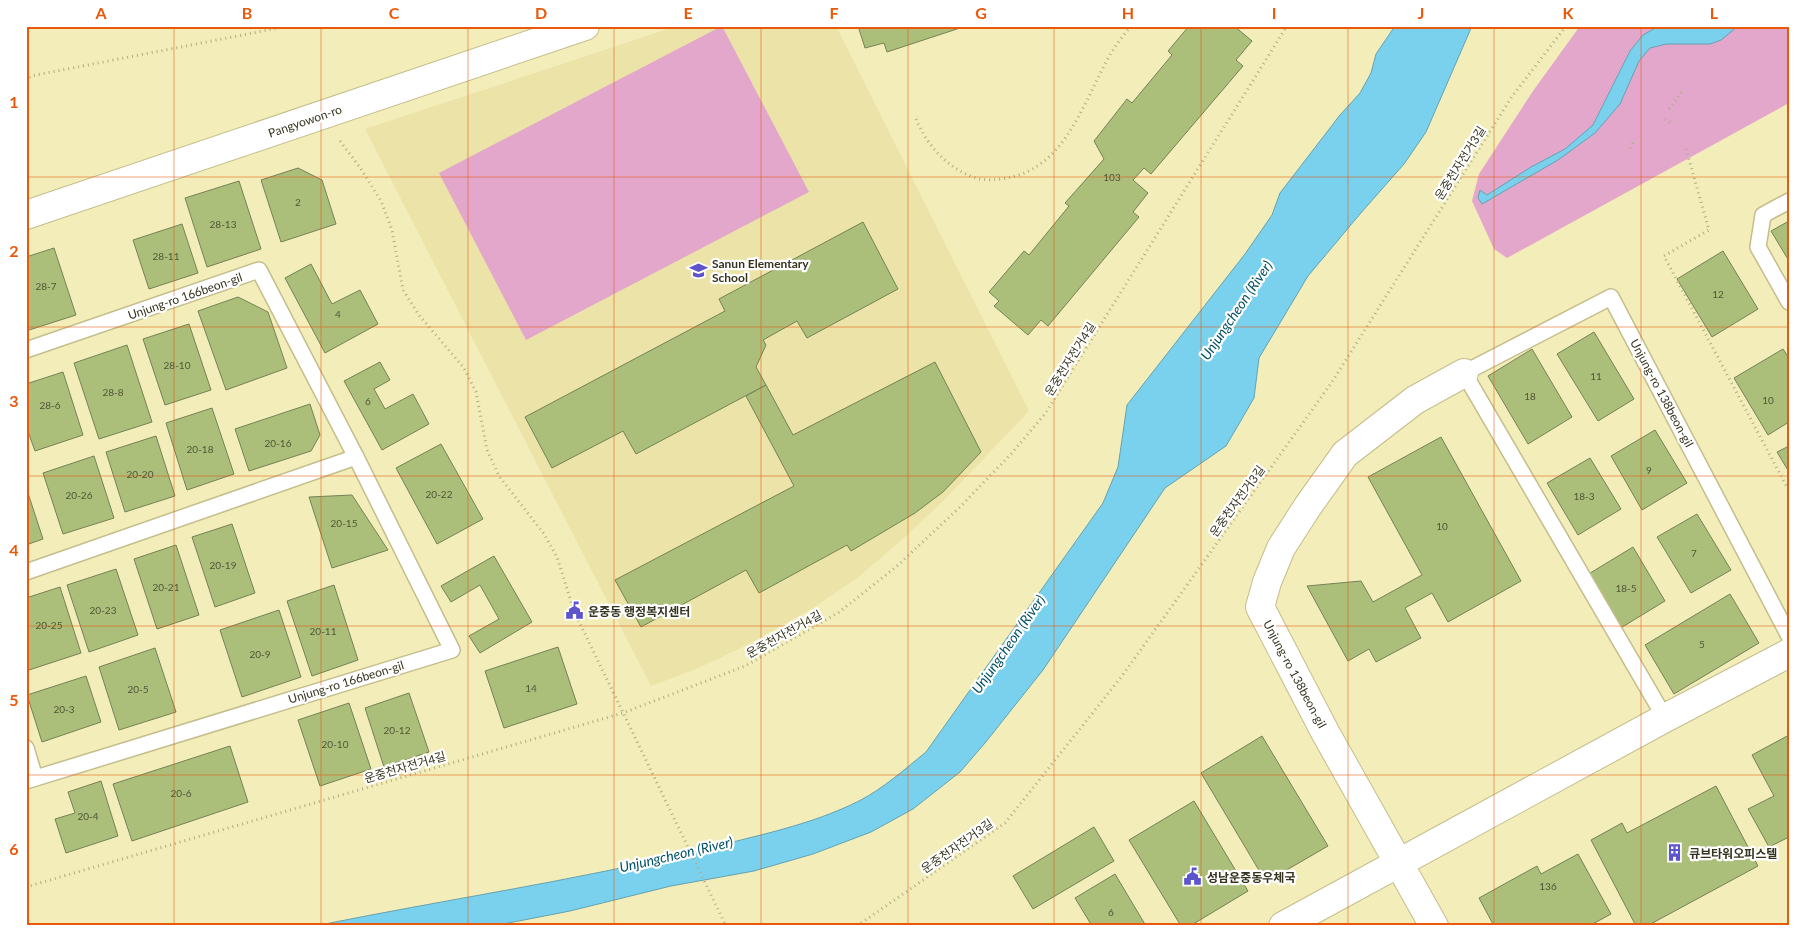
<svg xmlns="http://www.w3.org/2000/svg" width="1815" height="952" viewBox="0 0 1815 952" font-family="Lato,'Noto Sans KR',sans-serif">
  <rect width="100%" height="100%" fill="#f3edb9"/>
  <!-- built -->
  <path fill="#ebe3a7" d="M677,26H836L1029,411L948,496L903,539L857,578L813,608L747,645L696,669L651,686L365,129Z"/>
  <!-- green -->
  <g fill="#e2a7cb">
    <path d="M722,26L809,192L526,340L439,173Z"/>
    <path d="M1580,26H1789V103L1507,258L1494,249L1472,201L1479,174L1533,91Z"/>
  </g>
  <!-- water -->
  <g fill="#7ad1ee" stroke="#65a2b0">
    <path d="M1395,26H1472L1426,132L1404,164L1360,214L1308,276L1259,358L1254,398L1226,446L1165,488L1043,670L985,743L960,772L913,809L871,832L813,854L754,871L671,886L570,911L493,926H315C443,900 573,881 701,850C754,836 809,826 859,801C884,788 905,769 926,752L1103,503L1118,467L1127,405L1245,254L1272,215L1280,193L1340,115L1360,93L1371,73L1376,54Z"/>
    <path d="M1659,26H1738L1721,40L1710,44H1666L1650,48L1639,61L1620,104L1595,133L1558,160L1482,204L1478,198L1480,190L1487,195L1531,167L1565,149L1593,125L1630,51L1643,35Z"/>
  </g>
  <!-- building -->
  <g fill="#abbf7b" stroke="#758255">
    <path d="M858,26H966L887,52L884,43L865,48Z"/>
    <path d="M1189,26H1234L1252,41L1236,60L1243,66L1151,174L1144,168L1133,180L1148,193L1133,212L1139,217L1048,326L1041,320L1028,335L994,306L999,301L989,292L1024,251L1029,255L1069,206L1065,203L1104,159L1094,141L1127,99L1132,103L1172,55L1168,51Z"/>
    <path d="M298,168L322,180L336,224L281,242L261,180Z"/>
    <path d="M239,181L261,249L207,267L185,198Z"/>
    <path d="M1789,221V261L1771,231Z"/>
    <path d="M863,222L898,289L807,338L797,321L763,340L766,345L756,367L766,385L636,454L623,431L552,468L525,417L725,311L719,299Z"/>
    <path d="M182,224L198,273L149,289L133,240Z"/>
    <path d="M54,248L76,315L26,331V257Z"/>
    <path d="M1723,251L1758,309L1712,337L1677,279Z"/>
    <path d="M311,264L332,304L360,290L378,324L325,353L285,278Z"/>
    <path d="M238,297L268,312L287,368L226,390L198,311Z"/>
    <path d="M189,324L211,390L165,405L143,339Z"/>
    <path d="M1594,332L1634,399L1598,421L1557,354Z"/>
    <path d="M127,345L152,422L99,439L74,363Z"/>
    <path d="M1532,349L1572,417L1528,444L1488,376Z"/>
    <path d="M1783,349L1789,358V422L1768,435L1734,378Z"/>
    <path d="M380,362L390,380L374,389L385,409L413,394L429,424L382,450L344,381Z"/>
    <path d="M935,362L981,452L943,492L915,513L851,551L847,545L759,593L746,570L641,627L615,580L794,486L746,396L766,385L793,435Z"/>
    <path d="M63,372L83,435L35,451L26,426V384Z"/>
    <path d="M310,404L320,435L311,451L249,471L235,429Z"/>
    <path d="M212,408L234,474L187,490L166,423Z"/>
    <path d="M1655,430L1687,483L1642,510L1611,456Z"/>
    <path d="M156,436L175,496L125,512L106,452Z"/>
    <path d="M1441,437L1521,581L1448,622L1432,593L1405,608L1421,638L1376,662L1369,649L1348,661L1307,586L1361,581L1373,602L1422,575L1368,477Z"/>
    <path d="M441,444L483,519L437,544L396,468Z"/>
    <path d="M1789,446V472L1777,452Z"/>
    <path d="M94,456L114,518L63,534L43,473Z"/>
    <path d="M1590,458L1621,509L1578,535L1547,483Z"/>
    <path d="M26,487L43,539L26,545Z"/>
    <path d="M352,495L388,550L332,568L309,497Z"/>
    <path d="M1697,514L1731,570L1691,593L1657,537Z"/>
    <path d="M232,524L255,593L215,607L192,537Z"/>
    <path d="M176,545L199,615L157,629L134,559Z"/>
    <path d="M1633,547L1665,601L1619,629L1587,575Z"/>
    <path d="M494,556L532,622L480,653L469,636L499,619L480,585L451,602L441,586Z"/>
    <path d="M116,569L138,635L89,652L67,585Z"/>
    <path d="M334,585L358,660L312,676L287,601Z"/>
    <path d="M60,587L81,653L26,671V598Z"/>
    <path d="M1730,594L1759,643L1674,694L1645,645Z"/>
    <path d="M279,610L301,677L242,697L220,630Z"/>
    <path d="M558,647L577,704L504,728L485,671Z"/>
    <path d="M155,648L176,712L119,730L99,667Z"/>
    <path d="M86,676L101,722L42,742L27,695Z"/>
    <path d="M409,693L429,752L384,767L365,708Z"/>
    <path d="M349,703L371,769L320,786L298,720Z"/>
    <path d="M1789,735V837L1769,847L1748,809L1774,796L1752,755Z"/>
    <path d="M1262,736L1328,846L1266,882L1201,773Z"/>
    <path d="M230,746L248,802L132,841L113,784Z"/>
    <path d="M101,781L118,836L66,853L55,819L75,813L68,792Z"/>
    <path d="M1716,786L1758,866L1647,926H1636L1591,840L1622,823L1627,833Z"/>
    <path d="M1194,801L1248,891L1190,926H1181L1129,840Z"/>
    <path d="M1094,827L1114,861L1033,909L1013,876Z"/>
    <path d="M1578,854L1611,914L1589,926H1494L1479,898L1537,866L1541,874Z"/>
    <path d="M1115,874L1146,926H1092L1075,898Z"/>
  </g>
  <g fill="none" stroke-linecap="round" stroke-linejoin="round">
    <defs>
      <g id="service">
        <path d="M1789,201L1763,215L1758,247L1789,302"/>
        <path d="M26,350L259,270L356,457L452,650L26,781"/>
        <path d="M26,572L356,457"/>
        <path d="M1665,718L1464,373L1611,297L1789,636"/>
        <path d="M26,748L35,778"/>
      </g>
      <g id="minor">
        <path d="M26,215L585,26"/>
        <path d="M1283,926L1665,718L1789,653"/>
        <path d="M1434,926L1325,732L1260,607L1267,582L1281,548L1308,506L1345,454L1415,400L1464,373"/>
      </g>
    </defs>
    <!-- service casing -->
    <use href="#service" stroke="#c4be8c" stroke-width="18"/>
    <!-- minor casing -->
    <use href="#minor" stroke="#c4be8c" stroke-width="30"/>
    <!-- path -->
    <g stroke="#b1ad83" stroke-width="3" stroke-dasharray="1 4" stroke-linecap="butt">
      <path d="M26,81L31,76L289,26"/>
      <path d="M1669,109L1683,90"/>
      <path d="M916,119C927,145 946,167 973,177C984,181 996,180 1007,178C1063,168 1081,109 1105,64C1112,50 1121,38 1131,26"/>
      <path d="M1665,119L1671,123"/>
      <path d="M340,141L361,169L381,201L392,230L403,290L419,315L464,368L476,392L487,450L499,476L544,534L557,557L574,611L726,926"/>
      <path d="M1630,148L1634,141"/>
      <path d="M1686,149L1709,230L1664,256L1789,491"/>
      <path d="M26,887L623,713L745,666L838,613L896,567L961,506L1011,454L1045,414L1287,26"/>
      <path d="M857,926L1005,823L1122,676L1332,382L1511,98L1566,26"/>
    </g>
    <!-- service -->
    <use href="#service" stroke="#fff" stroke-width="15"/>
    <!-- minor -->
    <use href="#minor" stroke="#fff" stroke-width="28"/>
  </g>
  <!-- grid -->
  <path fill="none" stroke="#e8590c" stroke-width="1" stroke-opacity="0.55" d="M174,26V926M321,26V926M468,26V926M614,26V926M761,26V926M908,26V926M1054,26V926M1201,26V926M1348,26V926M1494,26V926M1641,26V926M26,177H1789M26,327H1789M26,476H1789M26,626H1789M26,775H1789"/>
  <!-- icons -->
  <defs>
    <symbol id="school-bare" viewBox="-9 -9 18 18"><path d="M0-5L7-2L0 1L-7-2ZM-4 1L0 2.5L4 1V4Q0 6-4 4Z" fill="#5e54cc" stroke="#fff" stroke-width="2.5" paint-order="stroke"/></symbol>
    <symbol id="civic-bare" viewBox="-9 -9 18 18"><path d="M-.6-6.5H3V-4.5H.6V-3L4-1V1h2V6H-6V1h2V-1L-.6-3ZM-1.2 2.5V6h2.4V2.5Z" fill="#5e54cc" stroke="#fff" stroke-width="2.5" paint-order="stroke"/></symbol>
    <symbol id="building-bare" viewBox="-9 -9 18 18"><path d="M-4-6H4V6H1V3H-1V6H-4ZM-2.5-4.3h1.7v1.8h-1.7ZM.8-4.3h1.7v1.8H.8ZM-2.5-1h1.7V.8h-1.7ZM.8-1h1.7V.8H.8Z" fill="#5e54cc" stroke="#fff" stroke-width="2.5" paint-order="stroke"/></symbol>
  </defs>
  <g fill-rule="evenodd">
    <use href="#school-bare" x="686" y="258" width="25" height="25"/>
    <use href="#civic-bare" x="562" y="598" width="25" height="25"/>
    <use href="#building-bare" x="1662" y="840" width="25" height="25"/>
    <use href="#civic-bare" x="1180" y="864" width="25" height="25"/>
  </g>
  <g text-anchor="middle" dominant-baseline="central" stroke-width="4.5" stroke-linejoin="round" paint-order="stroke">
    <!-- number labels -->
    <g font-size="10" fill="#525635">
      <text x="1112" y="177">103</text>
      <text x="298" y="202">2</text>
      <text x="223" y="224">28-13</text>
      <text x="166" y="256">28-11</text>
      <text x="46" y="286">28-7</text>
      <text x="1718" y="294">12</text>
      <text x="338" y="314">4</text>
      <text x="177" y="365">28-10</text>
      <text x="1596" y="376">11</text>
      <text x="113" y="392">28-8</text>
      <text x="1530" y="396">18</text>
      <text x="1768" y="400">10</text>
      <text x="368" y="401">6</text>
      <text x="50" y="405">28-6</text>
      <text x="278" y="443">20-16</text>
      <text x="200" y="449">20-18</text>
      <text x="1649" y="470">9</text>
      <text x="140" y="474">20-20</text>
      <text x="439" y="494">20-22</text>
      <text x="79" y="495">20-26</text>
      <text x="1584" y="496">18-3</text>
      <text x="344" y="523">20-15</text>
      <text x="1442" y="526">10</text>
      <text x="1694" y="553">7</text>
      <text x="223" y="565">20-19</text>
      <text x="166" y="587">20-21</text>
      <text x="1626" y="588">18-5</text>
      <text x="103" y="610">20-23</text>
      <text x="49" y="625">20-25</text>
      <text x="323" y="631">20-11</text>
      <text x="1702" y="644">5</text>
      <text x="260" y="654">20-9</text>
      <text x="531" y="688">14</text>
      <text x="138" y="689">20-5</text>
      <text x="64" y="709">20-3</text>
      <text x="397" y="730">20-12</text>
      <text x="335" y="744">20-10</text>
      <text x="181" y="793">20-6</text>
      <text x="88" y="816">20-4</text>
      <text x="1548" y="886">136</text>
      <text x="1111" y="912">6</text>
    </g>
    <!-- street labels -->
    <g font-size="12" fill="#35331e" stroke="#fff">
      <text transform="translate(305 121) rotate(-19)">Pangyowon-ro</text>
      <text transform="translate(1460 163) rotate(-58)">운중천자전거3길</text>
      <text transform="translate(185 296) rotate(-19)">Unjung-ro 166beon-gil</text>
      <text transform="translate(1070 359) rotate(-58)">운중천자전거4길</text>
      <text transform="translate(1662 393) rotate(62)">Unjung-ro 138beon-gil</text>
      <text transform="translate(1237 501) rotate(-54)">운중천자전거3길</text>
      <text transform="translate(784 634) rotate(-29)">운중천자전거4길</text>
      <text transform="translate(1295 674) rotate(62)">Unjung-ro 138beon-gil</text>
      <text transform="translate(346 682) rotate(-17)">Unjung-ro 166beon-gil</text>
      <text transform="translate(405 767) rotate(-16)">운중천자전거4길</text>
      <text transform="translate(957 846) rotate(-35)">운중천자전거3길</text>
    </g>
    <!-- poi labels -->
    <g font-size="12" font-weight="bold" fill="#35331e" stroke="#fff" text-anchor="start">
      <text x="712" y="263">Sanun Elementary<tspan x="712" dy="14">School</tspan></text>
      <text x="588" y="611">운중동 행정복지센터</text>
      <text x="1689" y="853">큐브타워오피스텔</text>
      <text x="1207" y="877">성남운중동우체국</text>
    </g>
    <!-- water labels -->
    <g font-size="14" font-style="italic" fill="#025165" stroke="#fff">
      <text transform="translate(1236 310) rotate(-56)">Unjungcheon (River)</text>
      <text transform="translate(1008 644) rotate(-55)">Unjungcheon (River)</text>
      <text transform="translate(676 854) rotate(-13)">Unjungcheon (River)</text>
    </g>
  </g>
  <!-- border -->
  <rect width="1815" height="952" fill="none" stroke="#ffffff" stroke-width="55"/>
  <rect x="28" y="28" width="1760" height="896" fill="none" stroke="#e8590c" stroke-width="2"/>
  <g font-size="16" text-anchor="middle" font-weight="bold" fill="#e8590c">
    <text x="101" y="19">A</text>
    <text x="247" y="19">B</text>
    <text x="394" y="19">C</text>
    <text x="541" y="19">D</text>
    <text x="688" y="19">E</text>
    <text x="834" y="19">F</text>
    <text x="981" y="19">G</text>
    <text x="1128" y="19">H</text>
    <text x="1274" y="19">I</text>
    <text x="1421" y="19">J</text>
    <text x="1568" y="19">K</text>
    <text x="1714" y="19">L</text>
    <text x="14" y="108">1</text>
    <text x="14" y="257">2</text>
    <text x="14" y="407">3</text>
    <text x="14" y="556">4</text>
    <text x="14" y="706">5</text>
    <text x="14" y="855">6</text>
  </g>
</svg>
